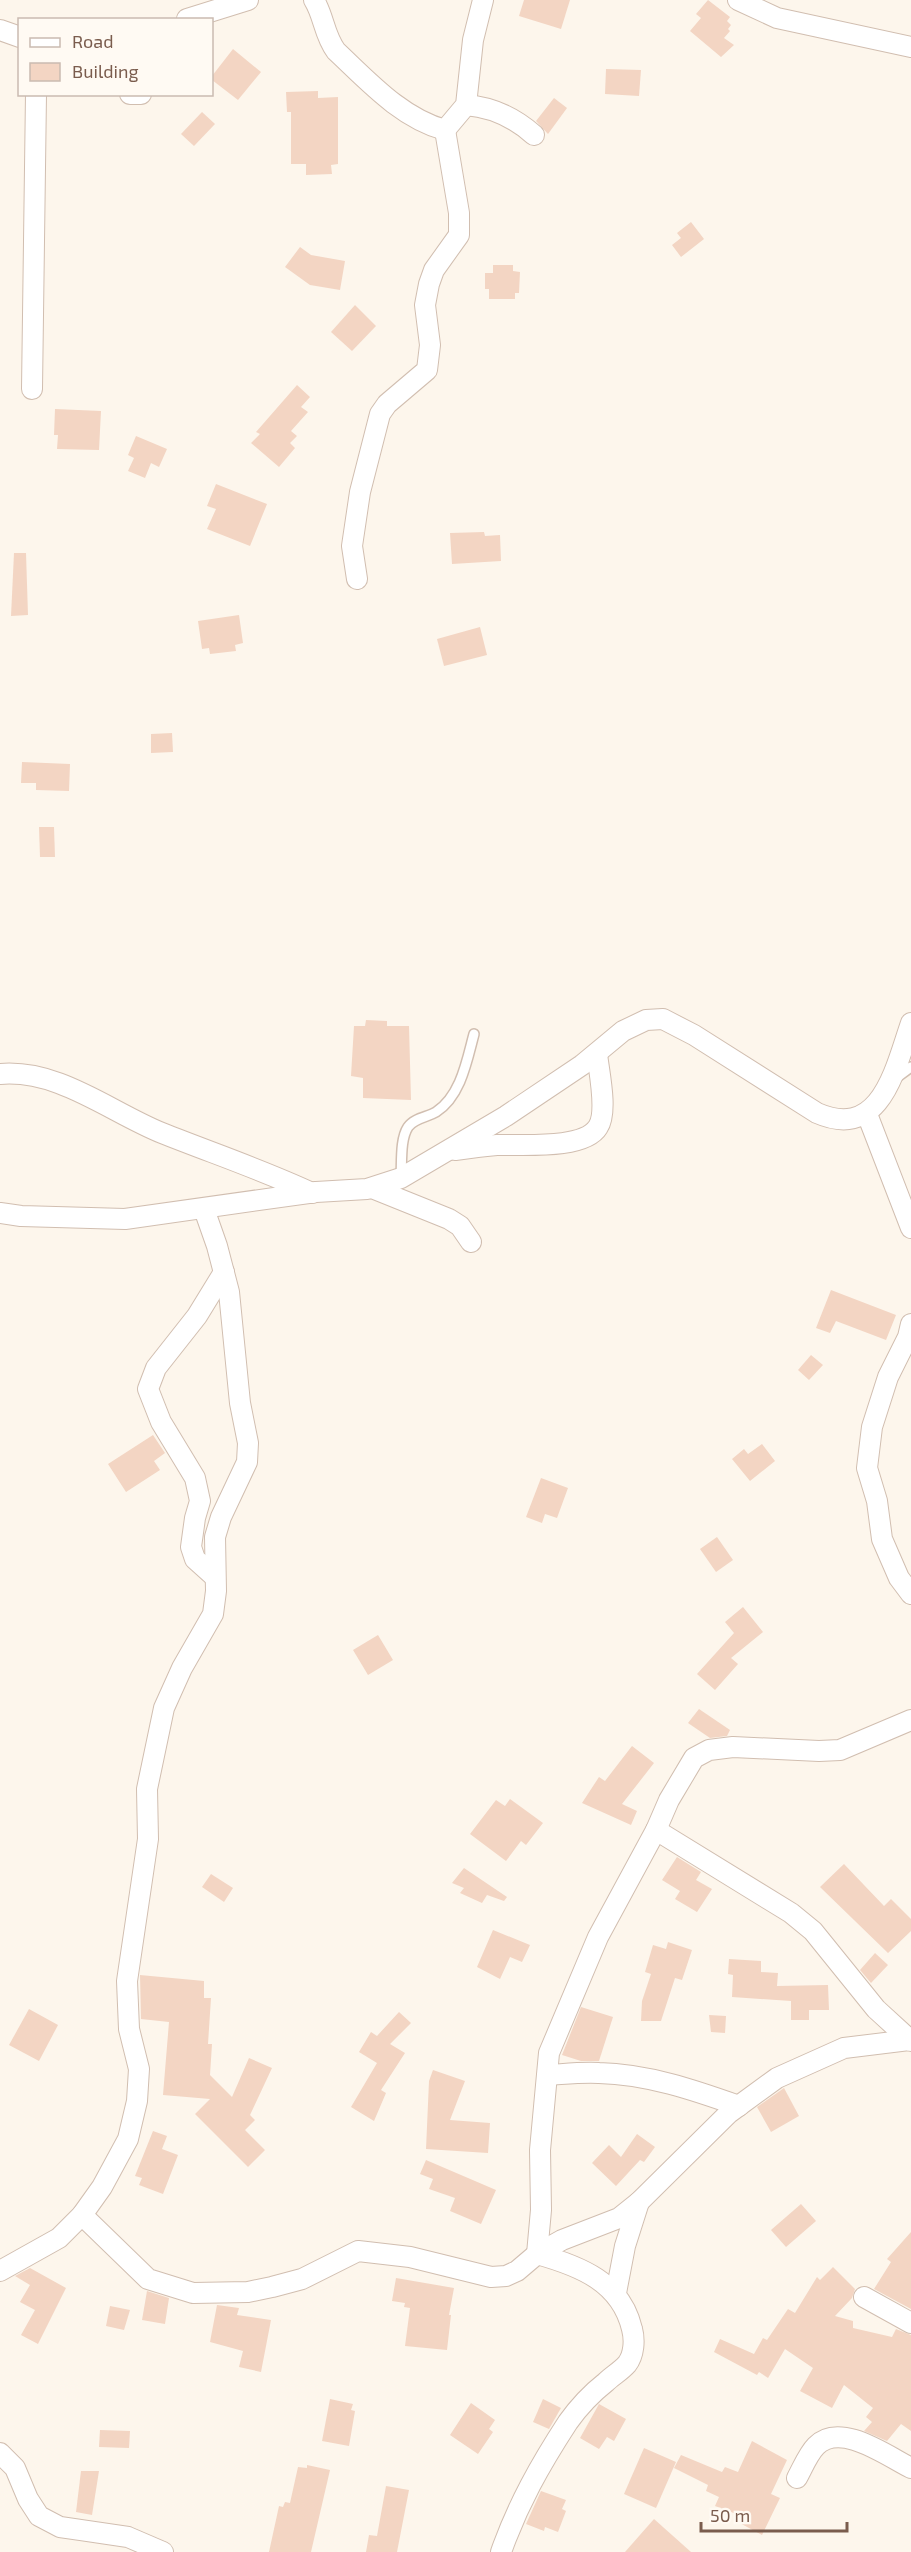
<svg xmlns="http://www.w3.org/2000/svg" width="911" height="2552" viewBox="0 0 911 2552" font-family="'Exo 2',sans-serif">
  <rect width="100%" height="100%" fill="#fdf6ec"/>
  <!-- building -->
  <g fill="#f3d5c3">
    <path d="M524,0H570L561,29L519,16Z"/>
    <path d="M708,0L730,17L727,21L731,25L728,29L730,31L724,38L734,45L721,57L690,31L701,18L696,14Z"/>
    <path d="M233,49L261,72L238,100L212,80V76Z"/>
    <path d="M606,69L641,70L639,96L605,94Z"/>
    <path d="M318,91V98L338,97V164L331,165L332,174L306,175V164H291V112H287L286,92Z"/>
    <path d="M554,98L567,108L548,134L536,121Z"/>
    <path d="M202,112L215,124L194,146L181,134Z"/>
    <path d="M691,222L704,239L681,257L672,245L681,238L677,233Z"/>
    <path d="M300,247L311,255L345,261L340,290L310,285L285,267Z"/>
    <path d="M493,265H513V271L520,272L519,293H515V299H489V289H485V273H493Z"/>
    <path d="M355,305L376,326L352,351L331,332Z"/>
    <path d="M297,385L310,397L301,407L308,412L291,431L297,436L290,443L295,448L279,467L251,443L260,434L256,432Z"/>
    <path d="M55,409L101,411L99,450L57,449L58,435H54Z"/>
    <path d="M136,436L167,449L159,467L151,463L145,478L128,471L134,458L128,455Z"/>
    <path d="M216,484L267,504L250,546L207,529L216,509L207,506Z"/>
    <path d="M484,532L485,536L500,535L501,561L452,564L450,533Z"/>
    <path d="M14,553H26L28,615L11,616Z"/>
    <path d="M239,615L243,643L235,645L236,651L210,654L209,648L202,649L198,621Z"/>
    <path d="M480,627L487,655L444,666L437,639Z"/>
    <path d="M172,733L173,752L151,753V734Z"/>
    <path d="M22,762L70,764L69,791L36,790V783H21Z"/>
    <path d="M39,827H54L55,857H40Z"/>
    <path d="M366,1020L387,1021V1026H409L411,1100L363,1098V1078L351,1076L354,1026H365Z"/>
    <path d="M831,1290L896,1315L886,1340L836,1321L830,1333L816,1328Z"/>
    <path d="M811,1355L823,1365L809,1380L798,1370Z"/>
    <path d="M153,1435L165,1453L154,1461L160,1470L126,1492L108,1464Z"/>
    <path d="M762,1444L775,1461L750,1481L732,1459L744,1449L748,1454Z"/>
    <path d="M541,1478L568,1488L557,1518L545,1514L542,1523L526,1517Z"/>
    <path d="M717,1537L733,1560L716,1572L700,1549Z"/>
    <path d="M743,1607L763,1632L731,1658L738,1664L715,1690L697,1674L734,1633L725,1622Z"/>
    <path d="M378,1635L393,1660L368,1675L353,1650Z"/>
    <path d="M699,1709L730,1730L727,1736L710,1738L688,1723Z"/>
    <path d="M632,1746L654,1763L622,1804L637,1811L631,1825L582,1803L599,1777L605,1781Z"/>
    <path d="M510,1799L543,1823L526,1845L521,1841L506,1861L470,1834L496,1800L505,1806Z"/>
    <path d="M677,1857L701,1872L696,1880L712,1889L697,1912L675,1899L680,1891L662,1880Z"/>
    <path d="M844,1864L884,1906L891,1899L911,1919V1931L888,1953L820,1887Z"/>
    <path d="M464,1868L507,1897L504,1901L487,1895L482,1903L460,1893L464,1888L452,1883Z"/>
    <path d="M211,1874L233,1888L224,1902L202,1887Z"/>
    <path d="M493,1930L530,1945L522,1962L510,1957L500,1979L477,1967Z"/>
    <path d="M668,1942L692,1950L682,1980L675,1978L661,2021H641L642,2001L651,1974L645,1972L653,1945L666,1949Z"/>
    <path d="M875,1953L888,1965L871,1983L860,1970Z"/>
    <path d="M729,1959L761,1961V1972L778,1973L777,1986L828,1985L829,2010H809V2020H791V2001L732,1997L733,1975L728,1974Z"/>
    <path d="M140,1975L204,1981V1998H211L208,2044H212L210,2075L232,2097L249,2058L272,2068L250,2115L255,2120L245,2130L265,2150L248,2167L195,2114L210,2099L163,2095L169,2022L141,2019Z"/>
    <path d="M581,2007L613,2017L599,2061H581L562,2055Z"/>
    <path d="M29,2009L58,2025L39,2061L9,2045Z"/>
    <path d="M399,2012L411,2023L390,2044L405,2053L381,2090L386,2093L374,2121L351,2107L377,2063L359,2052L371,2032L377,2036Z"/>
    <path d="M709,2015L726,2016L725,2033L711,2032Z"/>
    <path d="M433,2070L465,2081L450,2120L490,2123L488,2153L426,2149L429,2081Z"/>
    <path d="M784,2088L799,2116L771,2132L757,2107Z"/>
    <path d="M153,2131L167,2136L162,2149L178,2155L163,2194L139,2185L142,2178L135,2176Z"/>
    <path d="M637,2134L655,2147L644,2162L640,2160L616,2186L592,2163L609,2145L621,2157Z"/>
    <path d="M426,2160L496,2190L481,2224L450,2211L455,2198L429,2189L433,2179L420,2174Z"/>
    <path d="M801,2204L816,2221L786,2247L771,2230Z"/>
    <path d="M911,2232V2309L874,2289L891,2262L887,2259Z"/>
    <path d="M833,2267L855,2289L852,2298L835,2316L853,2321V2328L892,2337L896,2329L911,2335V2431L901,2424L887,2441L864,2431L872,2422L866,2417L873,2408L844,2385L832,2408L800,2391L813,2368L785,2349L768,2378L759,2372L757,2375L714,2352L720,2339L754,2354L763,2338L767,2340L788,2309L795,2313L817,2277L820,2280Z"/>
    <path d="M30,2268L66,2288L38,2344L21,2335L35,2310L20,2302L30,2285L15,2276Z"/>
    <path d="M396,2278L454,2288L449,2315H451L447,2350L405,2346L410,2308L404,2307L405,2303L392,2301Z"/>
    <path d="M147,2291L169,2298L165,2324L142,2320Z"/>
    <path d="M217,2305L239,2308L237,2315L271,2320L261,2372L239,2367L243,2351L210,2342Z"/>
    <path d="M110,2306L130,2310L124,2330L106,2326Z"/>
    <path d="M330,2399L353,2404L351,2410L355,2411L349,2446L322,2441Z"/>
    <path d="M543,2399L561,2408L549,2429L533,2422Z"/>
    <path d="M471,2403L495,2420L489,2429L493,2432L478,2454L450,2435Z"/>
    <path d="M599,2404L626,2419L614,2441L607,2437L599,2449L580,2438Z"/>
    <path d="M100,2430L130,2431L129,2448L99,2447Z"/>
    <path d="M752,2441L787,2460L771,2494L780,2498L762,2535L736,2521L739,2515L715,2506L719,2497L706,2491L708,2485L674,2468L681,2455L722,2472L725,2467L738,2472Z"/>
    <path d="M644,2448L676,2462L656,2508L624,2494Z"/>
    <path d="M307,2465L330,2470L311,2552H269L279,2506L283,2507L285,2502L290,2503L298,2467L307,2468Z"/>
    <path d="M81,2471H99L92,2515L76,2512Z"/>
    <path d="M386,2486L409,2490L397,2552H366L369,2535L377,2536Z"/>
    <path d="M541,2491L566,2500L562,2509L566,2511L558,2532L545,2527L544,2531L526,2524Z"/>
    <path d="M654,2519L691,2552H625Z"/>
  </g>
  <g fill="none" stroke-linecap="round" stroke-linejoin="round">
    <defs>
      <g id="lane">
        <path d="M896,1078L911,1067"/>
        <path d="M401,1177C402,1162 400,1139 408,1127C414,1118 428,1117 436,1112C461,1096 467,1060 474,1034"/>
      </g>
      <g id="street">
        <path d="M314,0C324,16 324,35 336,51C368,81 401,118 445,130L466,105L473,40L483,0"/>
        <path d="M738,0L777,18L911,47"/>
        <path d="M187,19L248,0"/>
        <path d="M0,30L20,37"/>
        <path d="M130,94H141"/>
        <path d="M466,105C491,107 515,118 534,135"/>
        <path d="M32,389L36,94"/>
        <path d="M357,579L352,546L360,492L380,414L387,404L427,370L430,345L425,305L429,284L434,270L459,235V213L445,130"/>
        <path d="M0,1074C59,1069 110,1112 162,1133C212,1153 263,1170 312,1193"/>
        <path d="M867,1114L911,1228"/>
        <path d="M455,1150C469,1148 483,1146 497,1145C521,1144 584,1150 598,1127C608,1112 599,1072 597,1054"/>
        <path d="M372,1188L449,1219L460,1226L471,1242"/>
        <path d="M0,1213L21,1216L125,1219L316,1192L367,1189L401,1178L506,1116L582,1065L623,1031L646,1020L663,1019L694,1035L817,1113C881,1141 895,1069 911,1023"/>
        <path d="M911,1324L908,1337L888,1377L872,1427L867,1468L877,1501L882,1539L899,1578L911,1594"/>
        <path d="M215,1577L195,1559L191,1547L195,1518L200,1501L195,1478L161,1422L148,1389L156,1368L197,1316L224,1272"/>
        <path d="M656,1830L791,1913L813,1931L876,2009L911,2041"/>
        <path d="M548,2075C565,2074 582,2072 599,2073C647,2074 694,2090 739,2106"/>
        <path d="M82,2215L148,2279L193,2293L248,2292L272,2287L302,2279L358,2251L410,2257L491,2277L506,2276L517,2271L537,2254L562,2240L619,2218L639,2202L729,2113L777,2078L844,2048L909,2040"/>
        <path d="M0,2271L59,2238L82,2215L102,2187L128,2139L137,2101L139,2069L129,2029L127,1981L148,1839L147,1789L164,1708L182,1668L213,1614L216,1591L215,1537L221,1517L247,1462L248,1443L240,1403L229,1292L217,1246L204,1209"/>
        <path d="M616,2293L625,2246L639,2202"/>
        <path d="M864,2297L911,2323"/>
        <path d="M0,2453L15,2468L28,2499L39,2516L60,2527L128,2537L163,2552"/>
        <path d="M797,2478C802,2469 808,2454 816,2446C840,2421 887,2456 911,2468"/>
        <path d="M501,2552C518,2504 540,2465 568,2422C578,2408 592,2393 606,2382C612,2376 621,2371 627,2364C634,2355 635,2340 632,2329C621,2282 580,2266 537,2254L541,2210L540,2150L549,2053L598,1937L656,1830L669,1800L694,1758L709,1750L733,1747L819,1751L840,1750L911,1720"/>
      </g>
    </defs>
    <!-- lane casing -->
    <use href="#lane" stroke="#d1beb0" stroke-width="12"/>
    <!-- street casing -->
    <use href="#street" stroke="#d1beb0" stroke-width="22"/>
    <!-- lane -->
    <use href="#lane" stroke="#fff" stroke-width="9"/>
    <!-- street -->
    <use href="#street" stroke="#fff" stroke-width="20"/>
  </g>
  <!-- legend -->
  <rect x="18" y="18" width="195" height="78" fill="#fffaf3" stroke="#cabbb1" stroke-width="1.5"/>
  <rect x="30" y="38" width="30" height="9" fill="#ffffff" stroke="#cabbb1" stroke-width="1.5"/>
  <text x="72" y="48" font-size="18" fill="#7a5c4d">Road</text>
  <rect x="30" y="63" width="30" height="18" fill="#f3d5c3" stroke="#cabbb1" stroke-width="1.5"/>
  <text x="72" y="78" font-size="18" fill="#7a5c4d">Building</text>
  <!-- scale -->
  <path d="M701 2522v9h146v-9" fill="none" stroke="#7a5c4d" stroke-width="3"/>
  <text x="710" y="2522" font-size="18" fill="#7a5c4d" stroke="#fffaf3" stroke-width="4.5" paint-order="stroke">50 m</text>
</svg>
